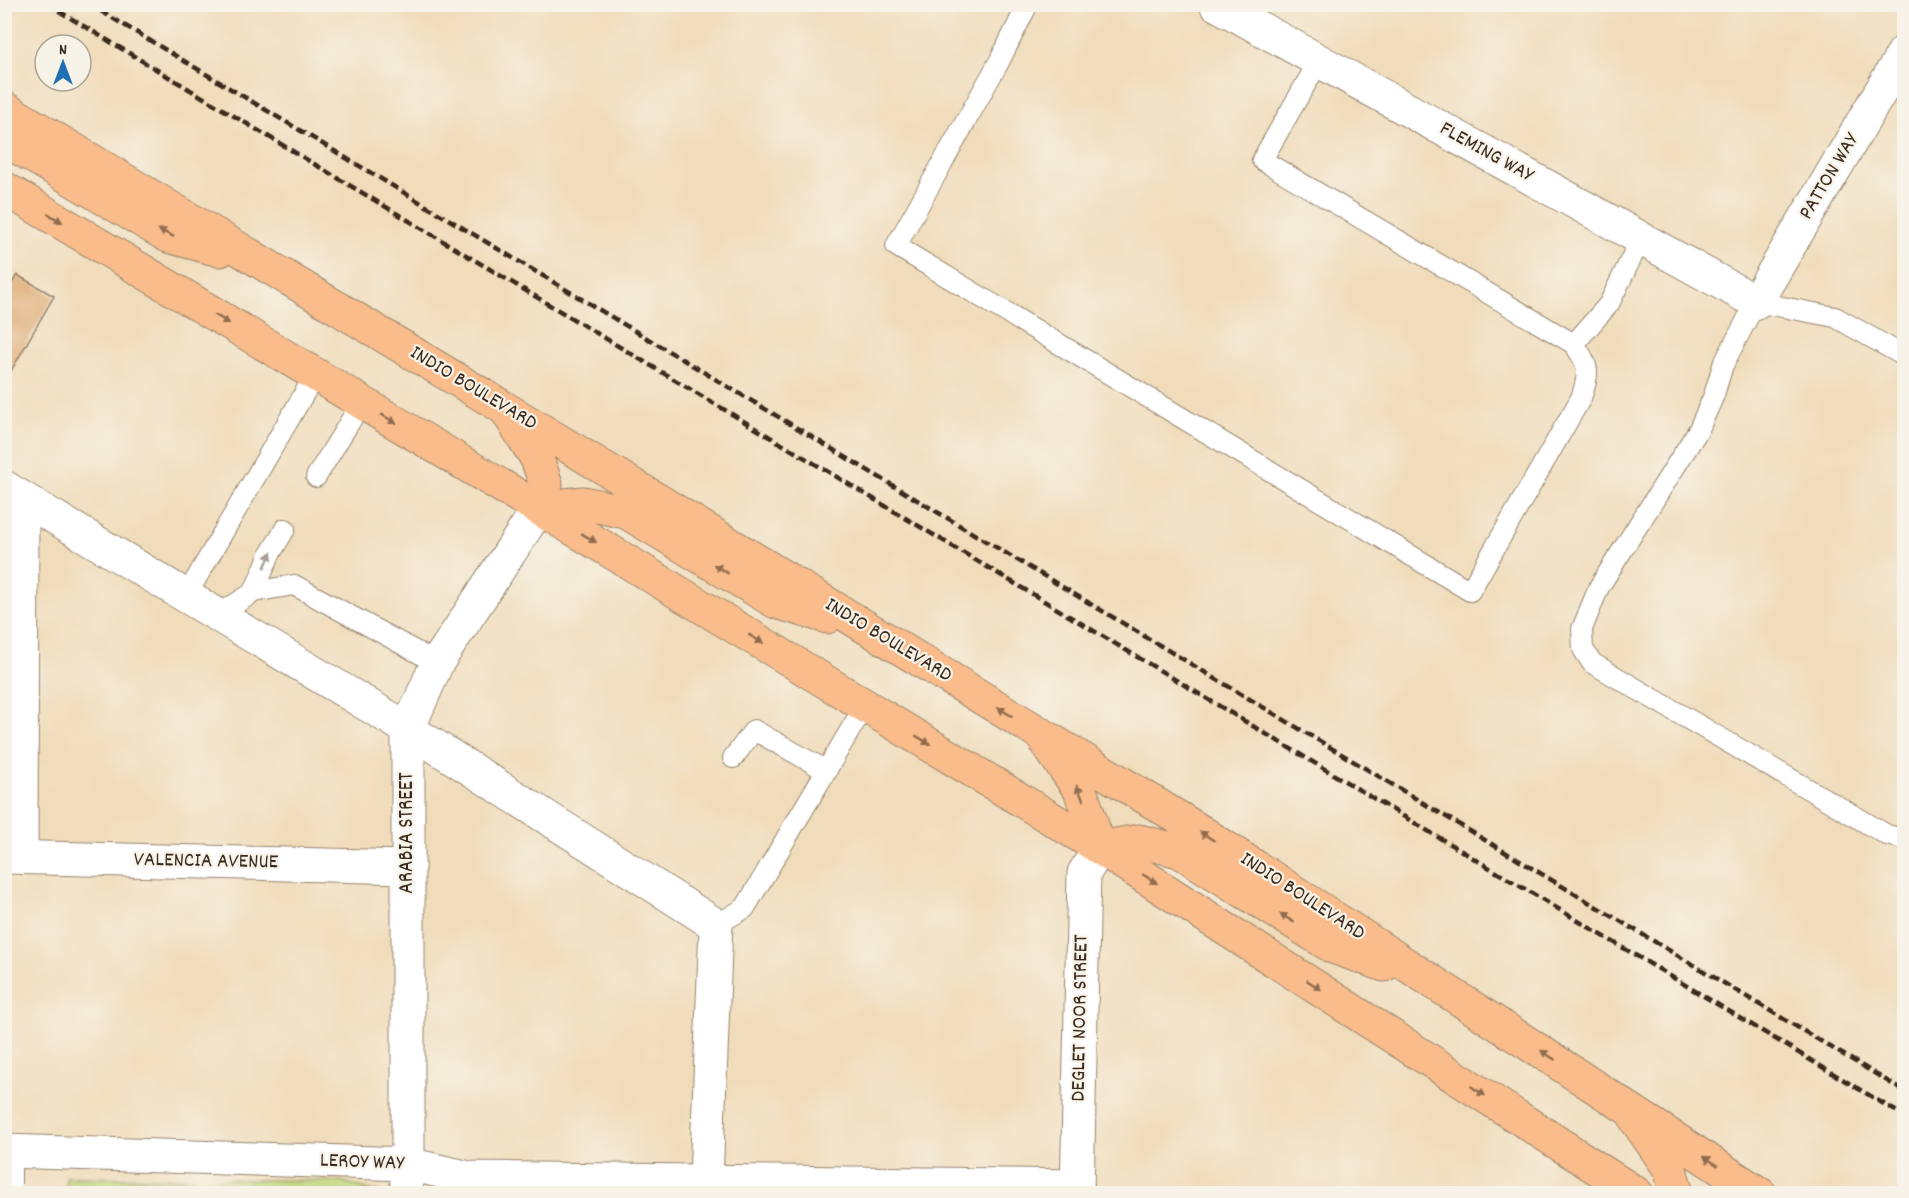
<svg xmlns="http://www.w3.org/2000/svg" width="1909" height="1198" viewBox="0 0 1909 1198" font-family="Dekko,sans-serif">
  <rect width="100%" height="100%" fill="#f7f3e8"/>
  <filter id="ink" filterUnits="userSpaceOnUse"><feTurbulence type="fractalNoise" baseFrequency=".0167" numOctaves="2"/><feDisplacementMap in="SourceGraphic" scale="12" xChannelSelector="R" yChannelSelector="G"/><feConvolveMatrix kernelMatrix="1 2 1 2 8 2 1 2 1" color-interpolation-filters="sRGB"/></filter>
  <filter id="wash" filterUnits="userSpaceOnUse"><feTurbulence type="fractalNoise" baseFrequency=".008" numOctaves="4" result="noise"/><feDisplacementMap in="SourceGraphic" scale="24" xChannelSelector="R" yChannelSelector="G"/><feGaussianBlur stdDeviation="1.35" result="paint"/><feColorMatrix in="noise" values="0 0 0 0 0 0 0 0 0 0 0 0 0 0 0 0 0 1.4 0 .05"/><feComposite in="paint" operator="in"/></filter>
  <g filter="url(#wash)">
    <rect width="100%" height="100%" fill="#f0dcba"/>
    <!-- green -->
    <path fill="#c0d67a" stroke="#7e804c" stroke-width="1.5" d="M66,1177L341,1181L380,1193H66Z"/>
    <g id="blocks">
      <!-- building -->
      <path fill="#dea76e" d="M17,275L54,296L4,383V296Z"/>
    </g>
  </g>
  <g filter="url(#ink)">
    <use href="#blocks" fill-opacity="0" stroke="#96836c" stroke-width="1.5"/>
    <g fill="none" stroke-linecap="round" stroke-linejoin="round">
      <defs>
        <g id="service">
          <path d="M1028,4L1000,60L896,246L1470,591L1581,398C1590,371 1590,367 1574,344"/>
          <path d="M1319,61L1262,160L1574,344L1609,304L1641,238"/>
          <path d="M1904,356L1835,317L1756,302L1723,365L1714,395L1699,429L1599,587L1582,629L1583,649L1592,663L1887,835L1904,839"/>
          <path d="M316,477L362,402"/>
          <path d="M254,592L270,554L285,529"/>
          <path d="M186,596L315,375"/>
          <path d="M218,615L254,592L294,585L437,663"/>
          <path d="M733,758L754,730L827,771"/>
          <path d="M716,925L745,908L865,705"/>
          <path d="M11,1151V1194"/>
        </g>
        <g id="minor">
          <path d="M1216,4L1756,302L1904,52"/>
          <path d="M4,487L408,729L716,925L706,1181"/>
          <path d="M4,857L408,867"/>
          <path d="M21,857L22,498"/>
          <path d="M4,1151L408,1164L470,1178L1077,1186"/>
          <path d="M406,1194L408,1164V729L437,663L539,508"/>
          <path d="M1077,1194L1084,873L1100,848"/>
        </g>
        <g id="primary">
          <path d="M4,108L641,490L1197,829L1760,1194"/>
          <path d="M4,142L12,144L168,236L220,250"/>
          <path d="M4,188L605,548L1100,848L1637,1194"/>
          <path d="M508,413L537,459L546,484L539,508"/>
          <path d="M539,508L583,503L626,512L776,602L827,617"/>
          <path d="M1047,744L1080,790L1100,848"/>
          <path d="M1100,848L1139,841L1179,851L1333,947L1384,965"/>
          <path d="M1636,1120L1670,1169L1677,1194"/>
        </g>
      </defs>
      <!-- service casing -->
      <use href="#service" stroke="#96836c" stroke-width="22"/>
      <!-- minor casing -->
      <use href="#minor" stroke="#96836c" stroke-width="35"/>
      <!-- primary casing -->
      <use href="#primary" stroke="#96836c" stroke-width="35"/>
      <!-- service -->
      <use href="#service" stroke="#fff" stroke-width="20"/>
      <!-- minor -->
      <use href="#minor" stroke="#fff" stroke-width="33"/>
      <!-- primary -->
      <use href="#primary" stroke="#f9bc8a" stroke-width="33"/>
      <!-- rail -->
      <g stroke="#3b2a1e" stroke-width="4.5" stroke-dasharray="9 4.5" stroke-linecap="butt">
        <path d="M47,4L1904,1116"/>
        <path d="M89,4L1904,1091"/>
      </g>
    </g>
    <!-- one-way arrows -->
    <defs><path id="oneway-solid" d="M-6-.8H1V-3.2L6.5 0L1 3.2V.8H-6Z" transform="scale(1.5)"/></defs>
    <g fill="#906c4f">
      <use href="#oneway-solid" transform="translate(55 218) rotate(31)"/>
      <use href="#oneway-solid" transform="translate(166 233) rotate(-154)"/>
      <use href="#oneway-solid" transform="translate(222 319) rotate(31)"/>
      <use href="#oneway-solid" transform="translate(389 419) rotate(31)"/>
      <use href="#oneway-solid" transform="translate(589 538) rotate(31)"/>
      <use href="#oneway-solid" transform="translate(721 569) rotate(-149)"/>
      <use href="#oneway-solid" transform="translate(756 639) rotate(31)"/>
      <use href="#oneway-solid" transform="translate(1005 712) rotate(-149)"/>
      <use href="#oneway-solid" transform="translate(923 740) rotate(31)"/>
      <use href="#oneway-solid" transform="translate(1080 793) rotate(-115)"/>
      <use href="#oneway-solid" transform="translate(1207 836) rotate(-147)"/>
      <use href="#oneway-solid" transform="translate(1150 879) rotate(32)"/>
      <use href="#oneway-solid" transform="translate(1287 918) rotate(-148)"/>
      <use href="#oneway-solid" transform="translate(1314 985) rotate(33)"/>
      <use href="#oneway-solid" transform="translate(1548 1055) rotate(-147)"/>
      <use href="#oneway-solid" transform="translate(1478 1091) rotate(33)"/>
      <use href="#oneway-solid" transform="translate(1711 1161) rotate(-147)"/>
    </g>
    <use fill="#a79f9a" href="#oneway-solid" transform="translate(268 560) rotate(-66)"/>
  </g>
  <g text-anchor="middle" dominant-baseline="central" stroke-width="4.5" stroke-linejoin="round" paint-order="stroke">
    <!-- street labels -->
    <g font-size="21" fill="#3b2a1e" stroke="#f7f3e8">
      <text transform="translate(1486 153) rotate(29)">FLEMING WAY</text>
      <text transform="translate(1830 177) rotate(-59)">PATTON WAY</text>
      <text transform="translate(473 389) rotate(31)">INDIO BOULEVARD</text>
      <text transform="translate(888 641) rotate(31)">INDIO BOULEVARD</text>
      <text transform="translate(408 833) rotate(-90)">ARABIA STREET</text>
      <text transform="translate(206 862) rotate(1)">VALENCIA AVENUE</text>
      <text transform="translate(1302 897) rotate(33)">INDIO BOULEVARD</text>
      <text transform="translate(1081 1018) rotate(-89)">DEGLET NOOR STREET</text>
      <text transform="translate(362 1163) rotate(2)">LEROY WAY</text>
    </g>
  </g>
  <!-- margin -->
  <rect width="1909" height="1198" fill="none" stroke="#f7f3e8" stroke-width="24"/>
  <!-- north arrow -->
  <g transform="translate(63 63)"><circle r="28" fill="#f7f3e8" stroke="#aca397" stroke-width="1.5"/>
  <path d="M0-4.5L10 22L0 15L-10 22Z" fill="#1f6fb2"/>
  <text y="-9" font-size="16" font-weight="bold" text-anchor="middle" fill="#3b2a1e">N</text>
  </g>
</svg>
